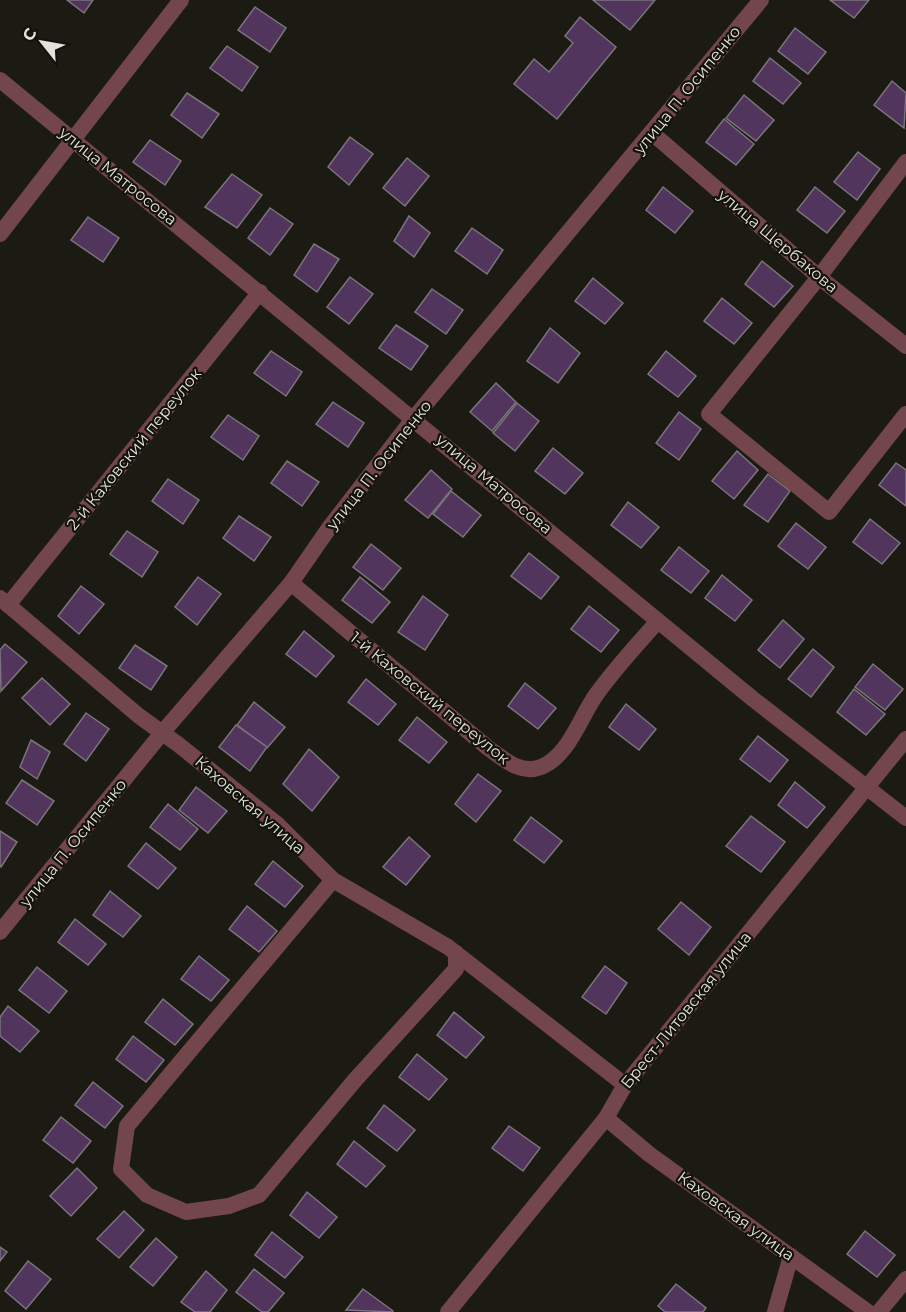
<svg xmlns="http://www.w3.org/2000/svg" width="906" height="1312" viewBox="0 0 906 1312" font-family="Montserrat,sans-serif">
  <rect width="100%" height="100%" fill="#1c1b13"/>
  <!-- building -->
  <g fill="#52355c" stroke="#7a747c" stroke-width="1.5">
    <path d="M67,0H93L84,13Z"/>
    <path d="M593,0H655L630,30Z"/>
    <path d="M830,0H869L854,18Z"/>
    <path d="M255,7L286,28L270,52L238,30Z"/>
    <path d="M580,17L616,47L557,119L514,84L534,59L549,72L573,43L565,36Z"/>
    <path d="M795,28L826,52L808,74L778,51Z"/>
    <path d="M227,46L258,67L242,91L210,68Z"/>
    <path d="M770,58L801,83L783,104L753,81Z"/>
    <path d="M892,81L906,93L904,128L874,105Z"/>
    <path d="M187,93L219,114L202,138L171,115Z"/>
    <path d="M744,95L774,120L756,141L726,118Z"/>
    <path d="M724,119L754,144L736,165L706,142Z"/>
    <path d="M350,137L373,154L349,185L328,167Z"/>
    <path d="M150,140L181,161L165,185L133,162Z"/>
    <path d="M858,152L880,169L857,200L834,182Z"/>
    <path d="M407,158L429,176L405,206L383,188Z"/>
    <path d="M232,174L262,195L237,228L205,207Z"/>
    <path d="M663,187L693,211L675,233L646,210Z"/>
    <path d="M815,187L845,211L827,233L797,210Z"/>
    <path d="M270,208L293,224L270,255L248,238Z"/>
    <path d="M409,216L430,233L414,257L394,241Z"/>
    <path d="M88,217L119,238L103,262L71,240Z"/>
    <path d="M472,228L503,250L487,274L455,251Z"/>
    <path d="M314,244L339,259L317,292L294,275Z"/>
    <path d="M762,261L793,286L774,307L745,284Z"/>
    <path d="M350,277L373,294L349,324L327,307Z"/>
    <path d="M593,278L623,303L605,324L575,301Z"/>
    <path d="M432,289L463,310L446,334L415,312Z"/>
    <path d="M722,298L752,323L734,344L704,321Z"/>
    <path d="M396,325L428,346L411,370L379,348Z"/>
    <path d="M550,328L580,353L558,383L527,361Z"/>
    <path d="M271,351L302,372L286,396L254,373Z"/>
    <path d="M666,351L696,376L678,397L648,374Z"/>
    <path d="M496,383L516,402L492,431L470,412Z"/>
    <path d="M333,402L364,423L348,447L316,424Z"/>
    <path d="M517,403L539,421L515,451L493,433Z"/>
    <path d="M679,412L701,429L679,460L656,443Z"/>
    <path d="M228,415L259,436L243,460L211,437Z"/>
    <path d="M553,448L583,473L565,494L535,471Z"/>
    <path d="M737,451L758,470L734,499L712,481Z"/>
    <path d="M287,461L319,482L302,506L271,483Z"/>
    <path d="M896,463L906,470V506L879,485Z"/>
    <path d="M431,470L452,489L428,518L405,500Z"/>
    <path d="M768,474L790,491L768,522L744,505Z"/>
    <path d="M168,479L199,500L183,524L152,501Z"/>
    <path d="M451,491L481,515L463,537L433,514Z"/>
    <path d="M628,502L659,527L641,548L611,525Z"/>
    <path d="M239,516L271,537L254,561L223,538Z"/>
    <path d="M870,519L900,543L882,564L853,542Z"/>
    <path d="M796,523L826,547L808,569L778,546Z"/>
    <path d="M127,531L158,552L142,577L110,554Z"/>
    <path d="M371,544L401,568L383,590L353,567Z"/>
    <path d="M679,547L709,571L691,593L661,570Z"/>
    <path d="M529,553L559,577L541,599L511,576Z"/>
    <path d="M722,575L752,600L735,621L705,598Z"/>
    <path d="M198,577L221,594L197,625L175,607Z"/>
    <path d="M360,577L390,602L372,623L342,600Z"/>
    <path d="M81,586L104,604L79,634L58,616Z"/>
    <path d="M423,596L448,615L425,650L398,632Z"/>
    <path d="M589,606L619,630L601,652L571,629Z"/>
    <path d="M783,620L804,639L780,668L758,650Z"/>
    <path d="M304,631L334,656L316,677L286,654Z"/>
    <path d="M5,644L27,662L1,691L0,650Z"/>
    <path d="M135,645L167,666L151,690L119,668Z"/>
    <path d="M813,649L834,667L811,697L788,679Z"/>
    <path d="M873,664L903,689L885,710L855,687Z"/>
    <path d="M42,678L70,704L50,725L22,698Z"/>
    <path d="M366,679L396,704L378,725L348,702Z"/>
    <path d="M525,683L556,708L538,729L508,706Z"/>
    <path d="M854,689L885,714L866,735L837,712Z"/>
    <path d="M254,702L285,727L267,748L237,725Z"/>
    <path d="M626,704L656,729L639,750L609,727Z"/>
    <path d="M86,713L109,729L86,761L64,744Z"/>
    <path d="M417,717L447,742L429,763L399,740Z"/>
    <path d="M236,725L267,747L250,771L219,747Z"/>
    <path d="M758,736L788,760L770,782L740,759Z"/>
    <path d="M31,740L50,752L37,779L20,767Z"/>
    <path d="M309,749L339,777L312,811L283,784Z"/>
    <path d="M478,774L501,791L476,822L455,804Z"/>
    <path d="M22,780L54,801L37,825L6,803Z"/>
    <path d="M795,782L825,807L807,828L778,805Z"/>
    <path d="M196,787L227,811L208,833L179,810Z"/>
    <path d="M168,804L198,829L180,850L150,827Z"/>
    <path d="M751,816L785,842L761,872L726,846Z"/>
    <path d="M531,817L562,841L544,863L514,840Z"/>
    <path d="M0,831L17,842L1,867L0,866Z"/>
    <path d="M409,837L430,856L406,885L383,867Z"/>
    <path d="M146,843L176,868L158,889L128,866Z"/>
    <path d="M273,861L303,886L285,907L255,884Z"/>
    <path d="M110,891L141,916L123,937L93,915Z"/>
    <path d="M681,902L711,927L689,955L658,929Z"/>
    <path d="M247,906L277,931L259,952L229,929Z"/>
    <path d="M75,919L106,944L88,965L58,942Z"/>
    <path d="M199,956L229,980L211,1001L181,979Z"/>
    <path d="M605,966L627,983L606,1014L582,997Z"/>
    <path d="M37,967L67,991L49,1013L19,990Z"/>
    <path d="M163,999L193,1024L175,1045L145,1022Z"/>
    <path d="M8,1006L39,1031L20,1052L0,1036V1017Z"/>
    <path d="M454,1012L484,1037L466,1058L437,1035Z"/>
    <path d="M133,1036L164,1060L146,1082L116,1059Z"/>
    <path d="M417,1054L447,1079L429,1100L399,1077Z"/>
    <path d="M93,1082L123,1106L105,1128L75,1105Z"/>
    <path d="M384,1105L415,1130L397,1151L367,1128Z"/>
    <path d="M61,1117L91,1141L73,1163L43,1140Z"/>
    <path d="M509,1126L540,1148L523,1171L492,1148Z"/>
    <path d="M354,1141L385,1166L366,1187L337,1164Z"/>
    <path d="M77,1168L97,1188L71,1216L50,1196Z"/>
    <path d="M307,1192L337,1217L319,1238L290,1215Z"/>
    <path d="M124,1211L144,1230L119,1258L97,1239Z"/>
    <path d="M865,1231L895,1255L877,1277L847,1254Z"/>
    <path d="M272,1232L303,1257L285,1278L255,1255Z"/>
    <path d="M156,1238L177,1257L153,1286L130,1267Z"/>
    <path d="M0,1247L7,1252L0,1261Z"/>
    <path d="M28,1261L51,1279L26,1309L5,1291Z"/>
    <path d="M254,1269L284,1293L268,1312H262L236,1292Z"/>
    <path d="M206,1271L227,1290L210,1312H195L181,1302Z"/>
    <path d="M676,1284L706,1308L703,1312H665L658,1306Z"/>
    <path d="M363,1289L393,1311L392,1312L346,1310Z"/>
  </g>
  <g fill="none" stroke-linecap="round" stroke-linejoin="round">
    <!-- minor -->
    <g stroke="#72464a" stroke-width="16">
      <path d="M0,80L753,699L906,818"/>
      <path d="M652,133L819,277L906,346"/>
      <path d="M906,162L819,277L709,414L829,512L906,414"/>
      <path d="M0,234L181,0"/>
      <path d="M291,583L488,748C504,759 520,775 541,767C569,756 580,717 596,695C615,668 637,645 658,621"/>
      <path d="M0,598L139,716L179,745L277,824L333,880L448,947L625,1085"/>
      <path d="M8,605L260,292"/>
      <path d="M333,880L127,1126L121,1169L147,1195L186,1212L229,1206L259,1195L355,1080L456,969V953"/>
      <path d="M0,932L162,733L291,583L329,528L414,418L761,0"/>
      <path d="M606,1118L649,1154L868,1312"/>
      <path d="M448,1312L606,1118L625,1085L906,739"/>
      <path d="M775,1312L791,1256"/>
      <path d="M879,1312L906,1279"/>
    </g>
  </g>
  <g text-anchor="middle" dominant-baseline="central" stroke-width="4.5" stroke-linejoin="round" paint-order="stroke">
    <!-- street labels -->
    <g font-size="16" fill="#e2e1dc" stroke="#13120b">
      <text transform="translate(687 90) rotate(-51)">улица П. Осипенко</text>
      <text transform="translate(118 176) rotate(39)">улица Матросова</text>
      <text transform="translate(778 241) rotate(40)">улица Щербакова</text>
      <text transform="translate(134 449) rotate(-51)">2-й Каховский переулок</text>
      <text transform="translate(379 465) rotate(-52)">улица П. Осипенко</text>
      <text transform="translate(494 484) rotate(40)">улица Матросова</text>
      <text transform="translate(430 698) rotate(39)">1-й Каховский переулок</text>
      <text transform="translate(250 805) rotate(41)">Каховская улица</text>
      <text transform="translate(73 843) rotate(-51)">улица П. Осипенко</text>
      <text transform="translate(686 1010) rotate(-51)">Брест-Литовская улица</text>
      <text transform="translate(736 1216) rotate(36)">Каховская улица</text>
    </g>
  </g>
  <!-- north arrow -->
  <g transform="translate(42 42) rotate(301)" stroke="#13120b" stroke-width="4.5" paint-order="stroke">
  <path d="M0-4.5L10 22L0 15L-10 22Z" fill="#e2e1dc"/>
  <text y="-9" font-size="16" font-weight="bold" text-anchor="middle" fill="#e2e1dc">С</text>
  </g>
</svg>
